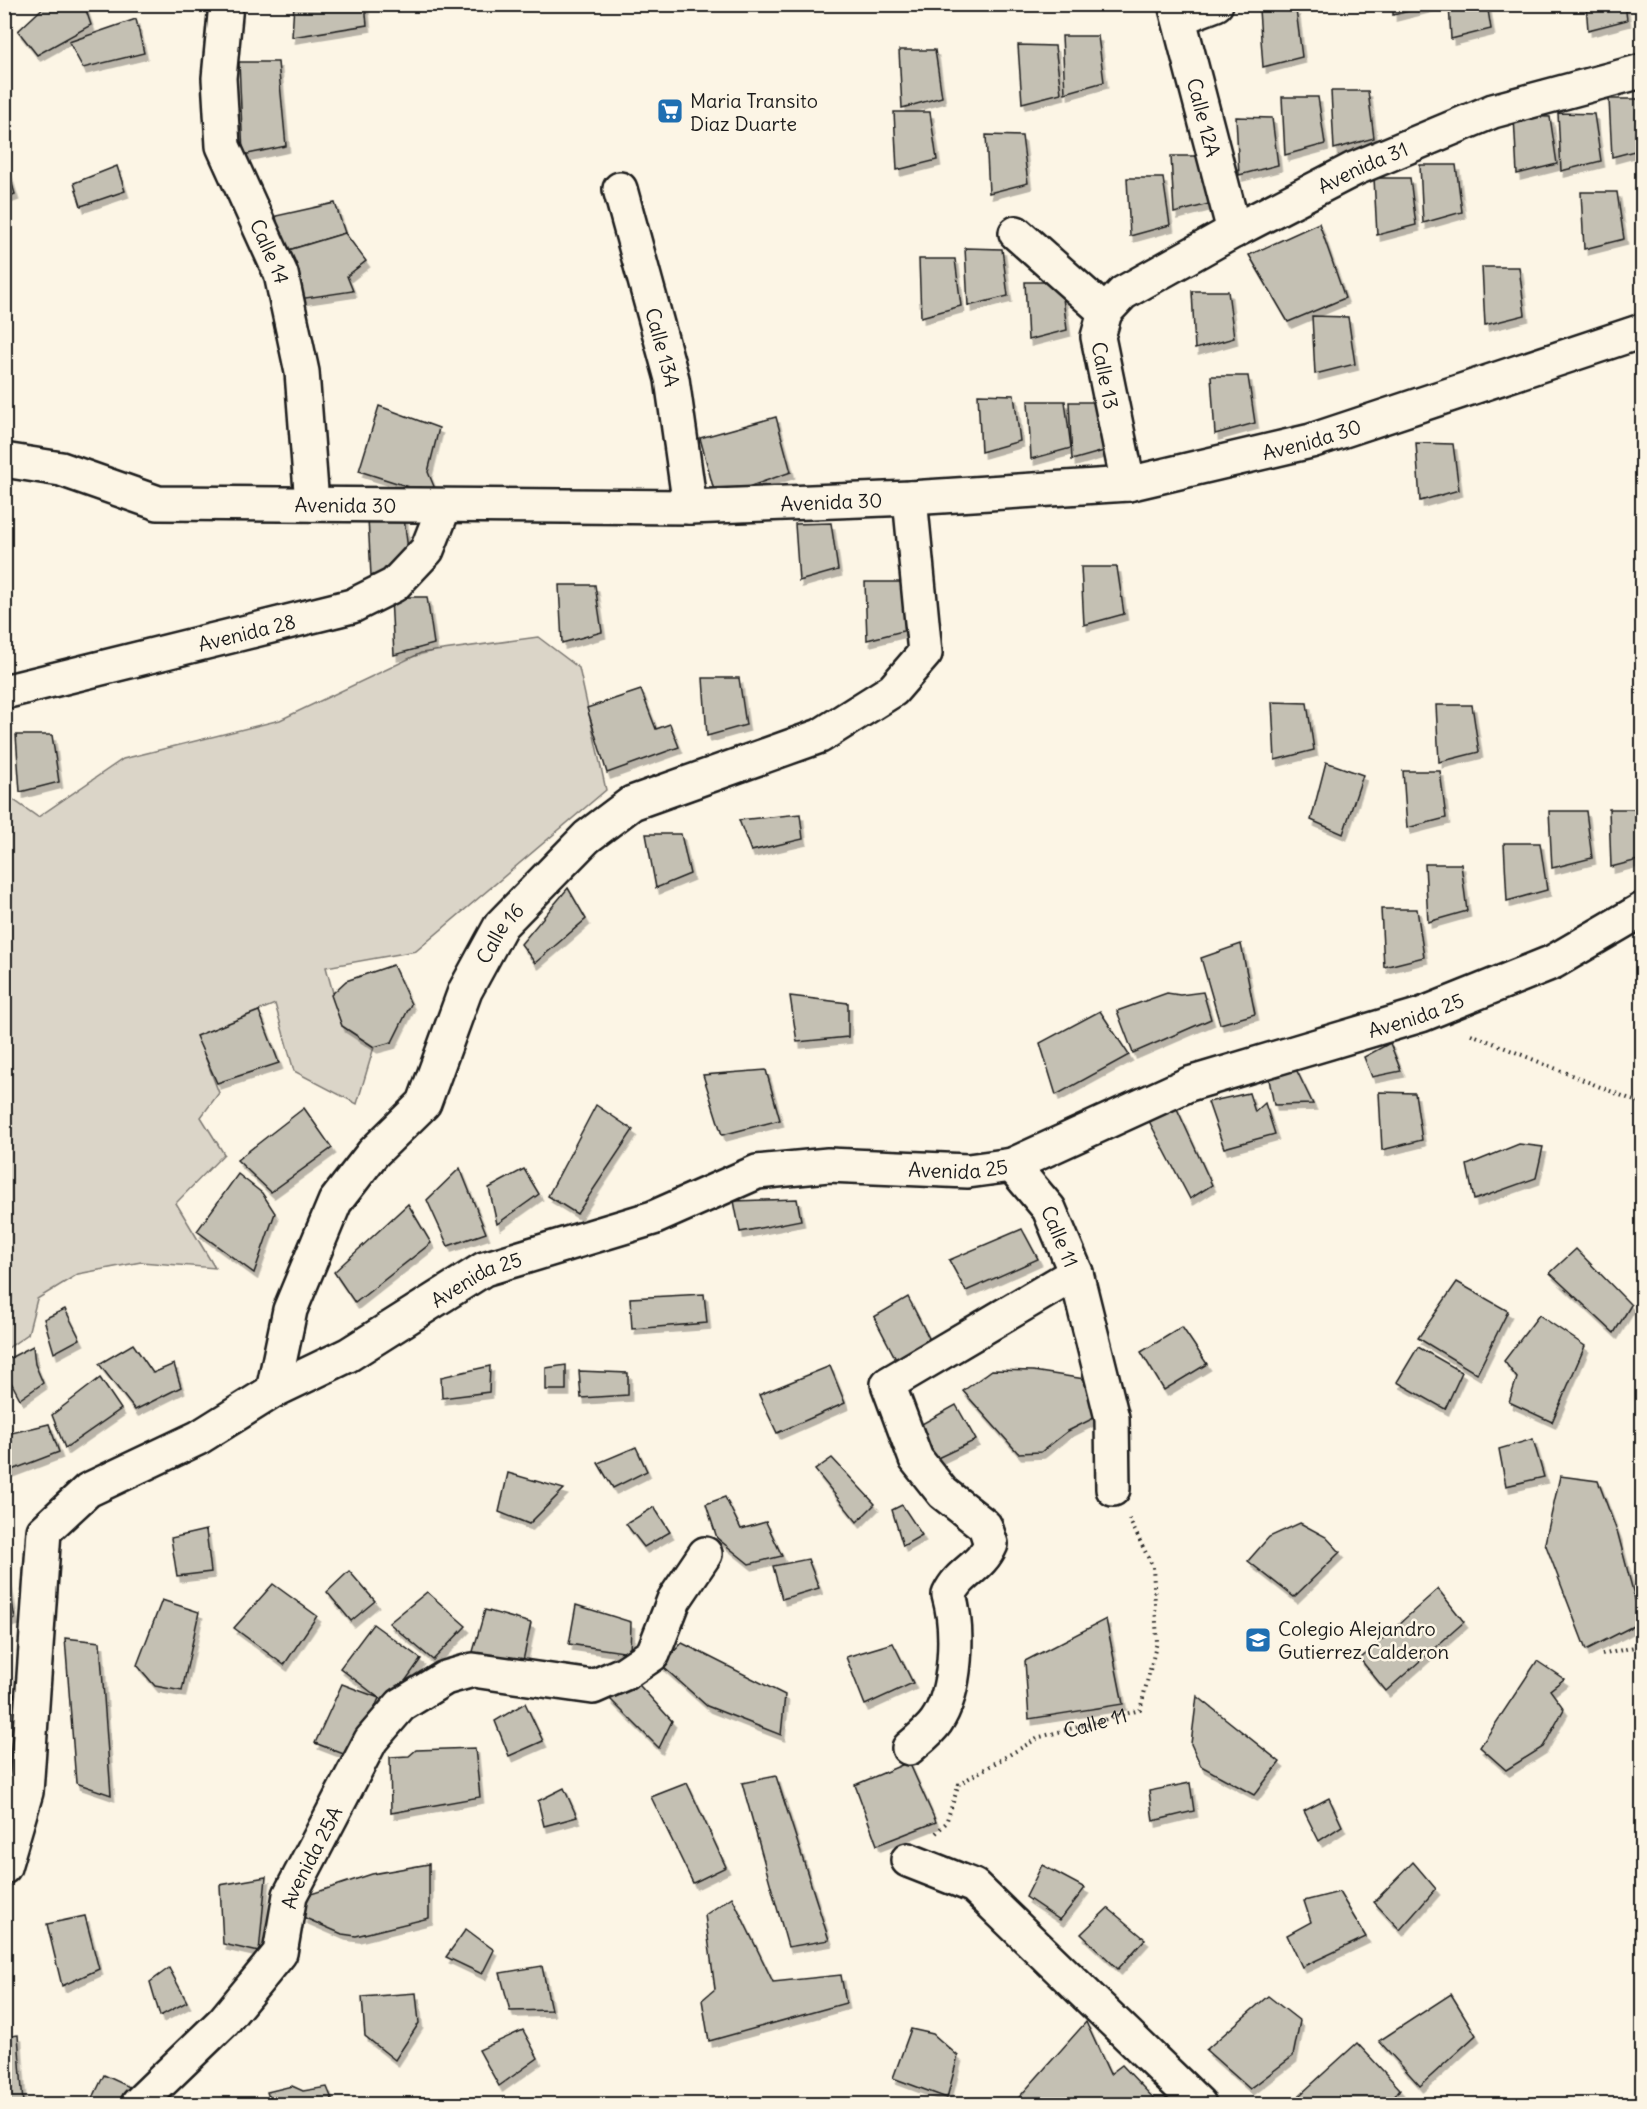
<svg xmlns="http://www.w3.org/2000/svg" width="1647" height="2109" viewBox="0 0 1647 2109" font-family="Delius,sans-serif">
  <defs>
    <filter id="shadow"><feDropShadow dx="3.5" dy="6" stdDeviation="0" flood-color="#0004"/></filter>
  </defs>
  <rect width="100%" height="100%" fill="#fcf5e5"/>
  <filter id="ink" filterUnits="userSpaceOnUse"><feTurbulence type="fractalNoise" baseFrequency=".0167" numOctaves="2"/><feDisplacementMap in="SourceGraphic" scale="12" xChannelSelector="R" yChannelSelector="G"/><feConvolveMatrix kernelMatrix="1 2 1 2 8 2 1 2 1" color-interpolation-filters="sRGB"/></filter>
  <g filter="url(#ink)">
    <!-- green -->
    <path fill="#dbd5c8" stroke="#7c7872" stroke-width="1.5" d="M538,637L579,668L606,790L416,951L326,967L342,1026L374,1047L357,1104L294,1071L275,1004L197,1036L219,1093L201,1117L224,1154L176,1203L215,1268L141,1262L78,1274L37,1299L28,1334L5,1350V794L38,817L123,759L280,720L421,653Z"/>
    <!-- building -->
    <g fill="#c4c0b3" stroke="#1c1c1c" stroke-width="1.5" filter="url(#shadow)">
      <path d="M47,4H84L91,25L37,55L18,31Z"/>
      <path d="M294,4H365L367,25L292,37Z"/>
      <path d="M1393,4H1433V5L1393,15Z"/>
      <path d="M1449,4H1487L1491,29L1451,39Z"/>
      <path d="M1586,4H1625L1627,20L1588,30Z"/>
      <path d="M1259,10H1296L1302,57L1263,67Z"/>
      <path d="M136,19L144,53L83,68L69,42Z"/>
      <path d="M1062,36H1098L1104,82L1065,93Z"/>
      <path d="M1018,45L1055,46L1061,93L1022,103Z"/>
      <path d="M899,50H935L942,97L902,108Z"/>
      <path d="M239,62H278L286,146L243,155Z"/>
      <path d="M1331,91H1368L1374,138L1334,149Z"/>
      <path d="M1282,97H1318L1325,144L1285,155Z"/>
      <path d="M1609,99H1642V149L1612,157Z"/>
      <path d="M894,112H930L937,160L897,170Z"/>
      <path d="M1558,113L1594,114L1601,161L1561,171Z"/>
      <path d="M1514,116L1550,117L1557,164L1517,174Z"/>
      <path d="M1236,117L1272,118L1278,165L1239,175Z"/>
      <path d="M986,135L1022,136L1028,183L989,193Z"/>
      <path d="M1171,156H1207L1213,203L1174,213Z"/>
      <path d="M4,157L15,194L4,198Z"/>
      <path d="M1420,165H1456L1462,212L1423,223Z"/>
      <path d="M117,166L125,191L81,206L74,183Z"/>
      <path d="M1127,178H1163L1170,225L1130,236Z"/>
      <path d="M1374,178H1410L1416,225L1377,235Z"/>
      <path d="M1581,192H1617L1624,239L1584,249Z"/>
      <path d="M335,203L345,233L282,252L276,216Z"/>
      <path d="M1319,223L1345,298L1288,322L1249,255Z"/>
      <path d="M345,233L366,261L347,276L353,291L299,299L282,252Z"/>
      <path d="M965,248L1002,249L1008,296L968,306Z"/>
      <path d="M919,259H955L961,306L921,317Z"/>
      <path d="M1482,267H1519L1525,315L1485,325Z"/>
      <path d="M1025,282H1061L1067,330L1028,340Z"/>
      <path d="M1192,291H1228L1234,338L1195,349Z"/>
      <path d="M1312,316L1348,317L1355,364L1315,374Z"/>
      <path d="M1211,376H1248L1255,423L1215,434Z"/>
      <path d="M978,394L1014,395L1020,441L981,452Z"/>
      <path d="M1028,401H1065L1071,448L1031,459Z"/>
      <path d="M1069,402H1105L1111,449L1072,460Z"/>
      <path d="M379,406L439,428L428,472L438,496L359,471Z"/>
      <path d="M776,417L791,472L716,498L700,438Z"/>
      <path d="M1416,443L1453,444L1459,490L1420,501Z"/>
      <path d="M368,518H404L410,566L371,576Z"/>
      <path d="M831,523L838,570L799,581L795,524Z"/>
      <path d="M1081,567H1117L1124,614L1084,625Z"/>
      <path d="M865,582H901L907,630L867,640Z"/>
      <path d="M559,585H595L602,632L562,643Z"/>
      <path d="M391,597H427L434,644L394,655Z"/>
      <path d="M703,678H739L746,725L707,736Z"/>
      <path d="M641,690L656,729L670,724L679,747L607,773L587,708Z"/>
      <path d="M1272,702L1307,703L1314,750L1275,760Z"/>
      <path d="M1436,705H1472L1479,752L1439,762Z"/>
      <path d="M16,735H52L59,782L20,792Z"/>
      <path d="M1326,762L1363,775L1343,834L1311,820Z"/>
      <path d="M1403,771H1440L1446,818L1407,828Z"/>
      <path d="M1609,809H1642V859L1611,867Z"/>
      <path d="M1549,811H1586L1592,858L1552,868Z"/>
      <path d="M800,814L803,839L751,851L739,820Z"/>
      <path d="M646,834H681L690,874L656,888Z"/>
      <path d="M1504,843H1540L1547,890L1507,901Z"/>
      <path d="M1425,864H1461L1467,911L1428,922Z"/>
      <path d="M568,888L586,919L535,963L521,944Z"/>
      <path d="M1381,909H1417L1424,957L1384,967Z"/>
      <path d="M1241,944L1255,1014L1220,1024L1201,958Z"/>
      <path d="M393,965L411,1004L392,1042L374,1047L342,1026L331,995L346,981Z"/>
      <path d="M1203,992L1211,1019L1133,1053L1117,1011L1167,993L1180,995Z"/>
      <path d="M790,996L848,1003V1037L797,1042Z"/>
      <path d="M259,1011L279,1063L217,1083L196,1036Z"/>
      <path d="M1100,1011L1129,1055L1056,1095L1040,1043Z"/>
      <path d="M1390,1043L1401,1071L1372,1077L1364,1057Z"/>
      <path d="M1295,1067L1313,1104L1274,1105L1267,1069Z"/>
      <path d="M766,1070L780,1120L722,1135L703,1075Z"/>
      <path d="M1379,1092L1415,1093L1422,1140L1382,1150Z"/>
      <path d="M1249,1093L1255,1112L1265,1103L1275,1134L1224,1148L1208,1102Z"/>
      <path d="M1173,1100L1212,1185L1190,1199L1149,1121Z"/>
      <path d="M596,1105L633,1130L577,1214L548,1196Z"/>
      <path d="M304,1108L332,1148L271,1192L237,1160Z"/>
      <path d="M1519,1144L1543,1147L1536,1178L1474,1200L1467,1165Z"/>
      <path d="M460,1168L486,1233L448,1246L427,1200Z"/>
      <path d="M524,1169L539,1194L497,1224L489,1188Z"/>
      <path d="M238,1174L262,1193L275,1213L254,1273L197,1231Z"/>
      <path d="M797,1199L801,1220L740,1232L734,1201Z"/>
      <path d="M408,1204L431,1243L355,1303L334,1272Z"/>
      <path d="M1022,1229L1038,1259L966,1291L949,1260Z"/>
      <path d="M1576,1249L1631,1305L1614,1333L1550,1273Z"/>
      <path d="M1457,1282L1508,1311L1477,1374L1418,1338Z"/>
      <path d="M704,1294L707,1323L632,1329L630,1298Z"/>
      <path d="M908,1297L931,1342L900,1367L874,1317Z"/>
      <path d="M65,1309L80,1339L54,1353L44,1319Z"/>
      <path d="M1539,1315L1585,1346L1552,1422L1509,1402L1517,1378L1504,1361Z"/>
      <path d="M1182,1327L1207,1364L1164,1390L1141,1352Z"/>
      <path d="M133,1344L153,1373L174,1364L181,1387L135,1410L99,1364Z"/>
      <path d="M33,1346L35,1364L43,1383L20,1399L4,1369V1361Z"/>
      <path d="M1418,1347L1462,1372L1445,1409L1397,1382Z"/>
      <path d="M566,1365V1390H546V1368Z"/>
      <path d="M490,1366L489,1392L442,1398L441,1377Z"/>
      <path d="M830,1366L845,1403L777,1433L759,1395Z"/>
      <path d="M992,1370L1033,1371L1091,1380L1106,1412L1068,1431L1041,1452L1018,1453L963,1391Z"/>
      <path d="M579,1371L628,1373V1395L581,1398Z"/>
      <path d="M100,1378L121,1409L65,1448L52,1415Z"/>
      <path d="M956,1405L976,1440L929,1462L911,1430Z"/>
      <path d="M4,1419L12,1433L49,1424L59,1452L4,1473Z"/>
      <path d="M1533,1439L1544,1477L1506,1486L1499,1449Z"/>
      <path d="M636,1447L647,1471L613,1488L598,1463Z"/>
      <path d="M832,1458L875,1504L857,1522L815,1470Z"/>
      <path d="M508,1473L564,1489L529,1524L499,1512Z"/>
      <path d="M1560,1476L1598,1481L1618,1534L1641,1622L1586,1650L1545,1543Z"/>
      <path d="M725,1497L741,1529L766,1522L782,1556L749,1564L717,1538L706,1504Z"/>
      <path d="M902,1505L922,1535L903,1546L892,1510Z"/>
      <path d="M654,1507L670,1532L644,1547L626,1524Z"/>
      <path d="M1300,1523L1326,1537L1340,1552L1294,1597L1248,1561L1269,1537Z"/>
      <path d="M206,1530L211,1572L177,1576L171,1538Z"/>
      <path d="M4,1559L15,1619L4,1622Z"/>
      <path d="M808,1559L819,1588L782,1599L773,1566Z"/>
      <path d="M349,1571L375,1601L351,1621L327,1592Z"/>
      <path d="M273,1584L317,1616L284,1665L234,1628Z"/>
      <path d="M1438,1589L1464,1622L1386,1691L1360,1659Z"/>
      <path d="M427,1592L466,1626L433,1660L389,1623Z"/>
      <path d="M162,1600L199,1612L182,1691L155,1686L137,1665Z"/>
      <path d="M576,1605L631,1622L630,1653L569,1644Z"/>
      <path d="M485,1610L531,1623L523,1661L472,1655Z"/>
      <path d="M1106,1619L1123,1704L1029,1719L1025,1661Z"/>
      <path d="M373,1624L421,1659L388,1705L340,1668Z"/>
      <path d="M65,1638L100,1642L111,1795L76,1783Z"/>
      <path d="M682,1643L785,1695L781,1735L707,1706L661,1665Z"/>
      <path d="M893,1643L913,1683L865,1705L846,1657Z"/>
      <path d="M1537,1661L1564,1679L1550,1690L1564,1709L1543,1747L1506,1770L1480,1747Z"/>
      <path d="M630,1675L672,1721L659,1748L609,1698Z"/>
      <path d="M342,1684L379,1698L354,1758L315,1743Z"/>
      <path d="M1197,1696L1280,1762L1254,1795L1201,1766L1191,1744Z"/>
      <path d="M525,1703L543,1741L509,1756L495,1721Z"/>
      <path d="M475,1748L480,1797L391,1813L390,1757L409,1756L416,1750Z"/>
      <path d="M909,1762L936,1822L877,1845L855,1785Z"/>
      <path d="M776,1776L829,1940L788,1947L742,1783Z"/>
      <path d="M687,1783L726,1867L693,1883L651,1797Z"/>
      <path d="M1190,1783L1194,1811L1153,1821L1149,1791Z"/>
      <path d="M564,1788L577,1817L544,1826L538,1801Z"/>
      <path d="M1329,1798L1342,1826L1319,1841L1304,1811Z"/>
      <path d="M1413,1862L1436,1889L1400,1930L1374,1902Z"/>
      <path d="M429,1864V1918L356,1936L342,1934L303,1917L308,1895L372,1874Z"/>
      <path d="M1042,1865L1085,1888L1060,1920L1026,1897Z"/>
      <path d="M266,1877L259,1952L223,1944L220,1885Z"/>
      <path d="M1339,1892L1366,1937L1302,1967L1287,1935L1311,1922L1304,1901Z"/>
      <path d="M732,1897L773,1982L841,1975L846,2003L709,2041L702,2000L715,1989L705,1915Z"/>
      <path d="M1108,1908L1145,1939L1118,1969L1081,1934Z"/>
      <path d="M85,1916L99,1969L62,1986L47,1924Z"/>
      <path d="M466,1929L494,1950L482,1974L446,1957Z"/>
      <path d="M542,1966L551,2010L510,2011L500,1973Z"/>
      <path d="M169,1968L187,2002L160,2016L150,1982Z"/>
      <path d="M416,1993L419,2023L395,2060L365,2036L362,1997Z"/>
      <path d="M1451,1994L1476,2035L1420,2086L1379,2041Z"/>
      <path d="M1268,1996L1300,2021L1293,2056L1250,2089L1206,2050Z"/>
      <path d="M1086,2022L1110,2074L1122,2065L1159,2104H1013Z"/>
      <path d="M911,2029L933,2034L958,2056L947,2098L893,2078Z"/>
      <path d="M523,2030L538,2058L499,2086L479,2050Z"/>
      <path d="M18,2035L23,2104H4V2037Z"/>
      <path d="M1357,2043L1400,2089L1389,2104H1290Z"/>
      <path d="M104,2075L134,2089L127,2104H90Z"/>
      <path d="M292,2086L303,2091L327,2087L334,2104H271L267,2092Z"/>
    </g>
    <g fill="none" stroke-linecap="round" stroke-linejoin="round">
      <defs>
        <g id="minor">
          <path id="s2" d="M226,4L219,78L223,146L281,274L302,372L312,504"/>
          <path id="s3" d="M1175,4L1234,231"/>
          <path d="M1179,18L1216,4"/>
          <path id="s4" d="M620,189L672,379L690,507"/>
          <path id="s5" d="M1016,233L1105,312L1098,337L1128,484"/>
          <path id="s6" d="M1105,312L1123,293L1234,231L1354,169L1493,111L1642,71"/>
          <path id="s7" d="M4,460L61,469L158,503L690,507L910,498L1128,484L1311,441L1642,331"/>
          <path id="s8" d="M4,692L352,606L394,585L427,550L444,507"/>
          <path id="s9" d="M1012,1165L1049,1209L1076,1273L1112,1418L1113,1489"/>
          <path id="s10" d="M273,1391L290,1310L335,1202L373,1153L424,1103L465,991L501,925L587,837L632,803L820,736L893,690L925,653L910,498"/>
          <path d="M909,1748C918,1740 929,1732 936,1722C957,1692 959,1629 949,1595C960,1571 980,1569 991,1544L985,1526L943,1493L916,1459L888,1384L1076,1273"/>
          <path d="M908,1860L974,1886L1199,2104"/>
          <path id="s11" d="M4,1867L26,1792L44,1531L88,1490L198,1438L273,1391L348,1355L484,1269L653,1218L757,1172L828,1165L968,1171L1012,1165L1189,1084L1421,1015L1553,962L1642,910"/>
          <path id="s12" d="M138,2104L224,2021L280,1953L290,1895L371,1740L401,1705L445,1678L473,1670L593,1687L625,1673L653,1654L674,1600L705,1554"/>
        </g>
      </defs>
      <!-- minor casing -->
      <use href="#minor" stroke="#1c1c1c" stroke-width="38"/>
      <!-- path -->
      <g stroke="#1c1c1c" stroke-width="4" stroke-dasharray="1.5 4.5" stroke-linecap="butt">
        <path d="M1471,1034L1642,1104"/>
        <path d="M1602,1655L1642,1645"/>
        <path id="s1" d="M936,1833L946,1823L959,1784L1040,1737L1140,1710L1157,1642L1153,1567L1129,1519"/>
      </g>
      <!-- minor -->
      <use href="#minor" stroke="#fcf5e5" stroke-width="33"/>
    </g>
  </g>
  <!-- icons -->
  <defs>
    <symbol id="supermarket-square" viewBox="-11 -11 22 22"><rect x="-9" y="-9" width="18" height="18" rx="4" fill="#1f6fb2" stroke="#fcf5e5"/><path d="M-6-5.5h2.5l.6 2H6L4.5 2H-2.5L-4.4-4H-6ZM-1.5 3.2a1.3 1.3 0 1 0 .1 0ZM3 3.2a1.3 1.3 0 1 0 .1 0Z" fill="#fff"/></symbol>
    <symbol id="school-square" viewBox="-11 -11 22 22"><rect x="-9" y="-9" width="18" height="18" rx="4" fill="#1f6fb2" stroke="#fcf5e5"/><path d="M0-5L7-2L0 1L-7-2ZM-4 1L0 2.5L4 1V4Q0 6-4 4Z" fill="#fff"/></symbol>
  </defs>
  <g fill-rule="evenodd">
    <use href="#supermarket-square" x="655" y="96" width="30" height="30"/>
    <use href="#school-square" x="1243" y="1625" width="30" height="30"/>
  </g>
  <g text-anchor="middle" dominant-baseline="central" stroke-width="5" stroke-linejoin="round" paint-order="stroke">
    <!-- poi labels -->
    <g font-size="20" fill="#1c1c1c" stroke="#fcf5e5" text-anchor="start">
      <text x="690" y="100">Maria Transito<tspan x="690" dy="23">Diaz Duarte</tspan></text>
      <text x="1278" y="1628">Colegio Alejandro<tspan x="1278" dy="23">Gutierrez Calderon</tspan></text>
    </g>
    <!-- street labels -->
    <g font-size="20" fill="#1c1c1c" stroke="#fcf5e5">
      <text stroke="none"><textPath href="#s3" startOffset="117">Calle 12A</textPath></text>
      <text stroke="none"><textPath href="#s6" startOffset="297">Avenida 31</textPath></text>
      <text stroke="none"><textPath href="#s2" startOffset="258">Calle 14</textPath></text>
      <text stroke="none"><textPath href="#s4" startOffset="164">Calle 13A</textPath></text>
      <text stroke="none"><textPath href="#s5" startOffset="184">Calle 13</textPath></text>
      <text stroke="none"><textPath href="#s7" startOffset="1320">Avenida 30</textPath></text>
      <text stroke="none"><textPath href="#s7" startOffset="834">Avenida 30</textPath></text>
      <text stroke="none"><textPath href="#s7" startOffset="348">Avenida 30</textPath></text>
      <text stroke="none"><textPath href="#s8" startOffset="250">Avenida 28</textPath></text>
      <text stroke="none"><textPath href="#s10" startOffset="520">Calle 16</textPath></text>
      <text stroke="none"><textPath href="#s11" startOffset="1832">Avenida 25</textPath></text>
      <text stroke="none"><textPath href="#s11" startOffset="1346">Avenida 25</textPath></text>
      <text stroke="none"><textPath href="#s9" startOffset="87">Calle 11</textPath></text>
      <text stroke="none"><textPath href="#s11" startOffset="843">Avenida 25</textPath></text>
      <text stroke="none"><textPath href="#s1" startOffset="206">Calle 11</textPath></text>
      <text stroke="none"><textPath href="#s12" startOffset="309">Avenida 25A</textPath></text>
    </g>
  </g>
  <!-- margin -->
  <rect width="1647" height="2109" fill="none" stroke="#fcf5e5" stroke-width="24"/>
  <rect x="12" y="12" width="1623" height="2085" fill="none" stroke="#1c1c1c" stroke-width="2" filter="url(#ink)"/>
</svg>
